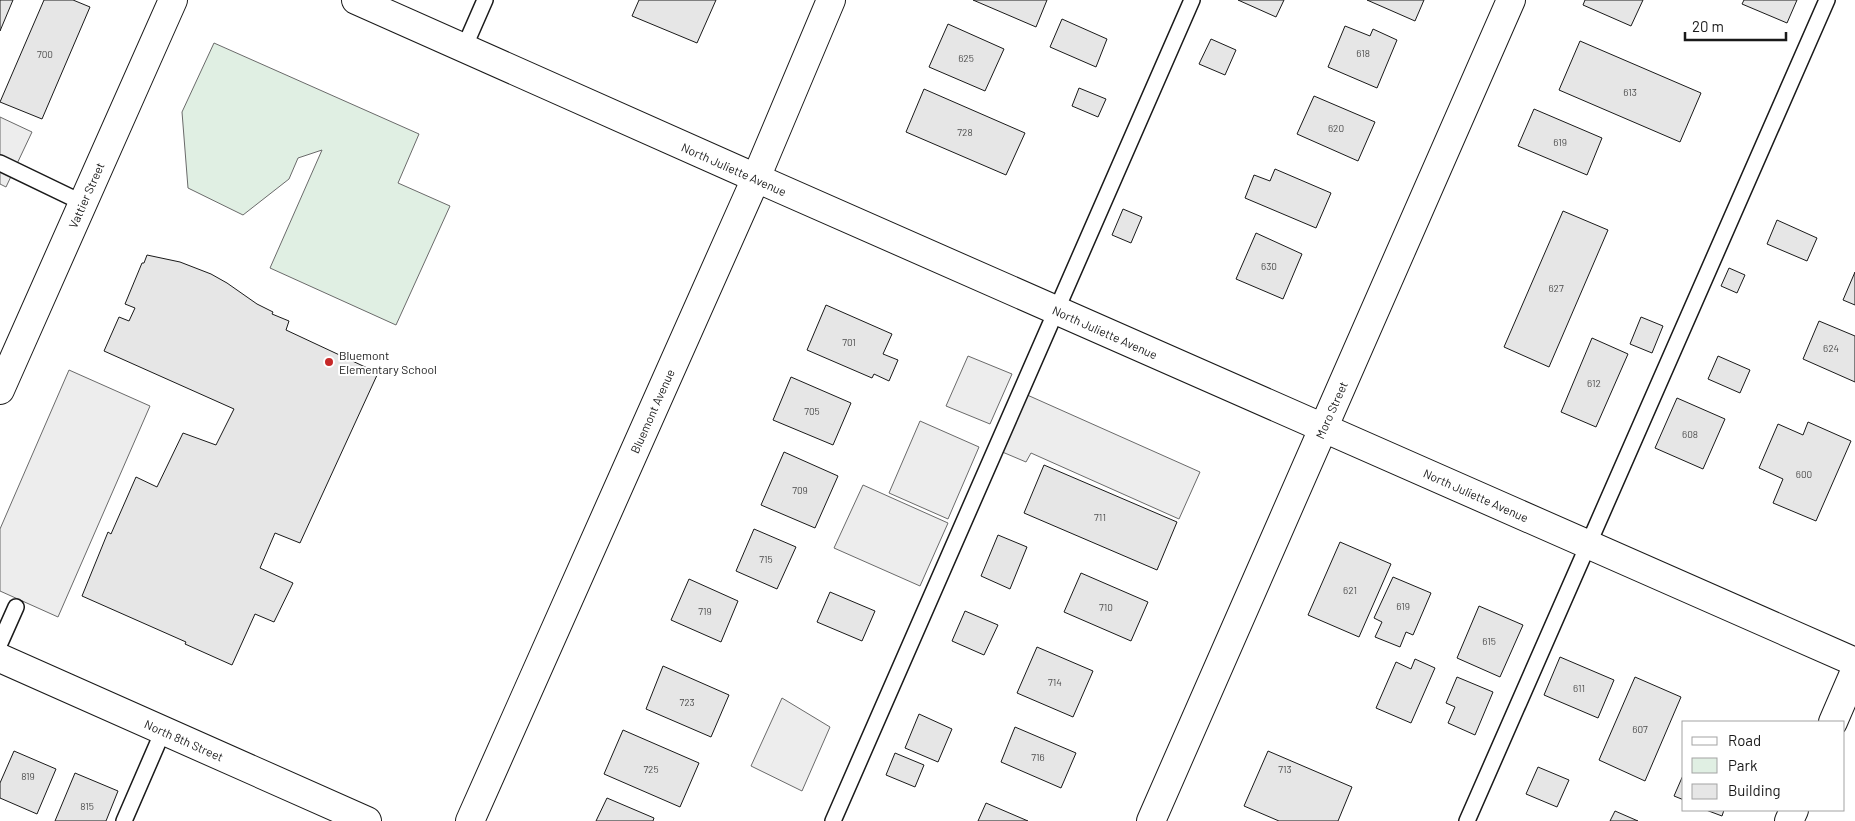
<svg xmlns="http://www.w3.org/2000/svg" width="1855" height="821" viewBox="0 0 1855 821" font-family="Barlow,sans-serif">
  <rect width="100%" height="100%" fill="#fff"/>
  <!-- green -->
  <path fill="#e0efe3" stroke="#6a6a6a" d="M214,43L419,134L398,183L450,206L396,325L270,268L322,150L298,158L289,179L243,215L188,188L182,112Z"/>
  <!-- parking -->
  <g fill="#ededed" stroke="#6a6a6a">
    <path d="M0,117L32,132L6,187L0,184Z"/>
    <path d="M968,356L1012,374L990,424L946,406Z"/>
    <path d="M69,370L150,406L58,617L0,591V529Z"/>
    <path d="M1025,394L1200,472L1179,519L1031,453L1026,462L1000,451Z"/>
    <path d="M920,421L979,447L948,519L889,493Z"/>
    <path d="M863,485L948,523L920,586L834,548Z"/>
    <path d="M782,698L830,727L802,791L751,766Z"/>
  </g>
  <!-- building -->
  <g fill="#e6e6e6" stroke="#1a1a1a">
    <path d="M0,0H13L0,31Z"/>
    <path d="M44,0H73L90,7L42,119L0,102Z"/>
    <path d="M639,0H716L697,43L632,16Z"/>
    <path d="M973,0H1047L1036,27Z"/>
    <path d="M1238,0H1284L1276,17Z"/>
    <path d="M1367,0H1424L1415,21Z"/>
    <path d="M1585,0H1643L1631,26L1583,5Z"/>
    <path d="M1744,0H1797L1787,23L1742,4Z"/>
    <path d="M1062,19L1107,39L1096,67L1050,47Z"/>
    <path d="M948,24L1004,49L985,91L929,67Z"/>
    <path d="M1345,26L1370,36L1373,29L1397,40L1377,88L1328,67Z"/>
    <path d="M1211,39L1236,50L1225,75L1199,64Z"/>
    <path d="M1580,41L1701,93L1680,142L1559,90Z"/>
    <path d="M1079,88L1106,99L1098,117L1072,106Z"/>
    <path d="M924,89L1025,133L1006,175L906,132Z"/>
    <path d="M1314,96L1375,122L1358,161L1297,134Z"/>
    <path d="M1534,109L1602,138L1587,175L1518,146Z"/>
    <path d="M1275,169L1331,193L1316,228L1245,198L1254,175L1270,181Z"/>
    <path d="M1123,209L1142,217L1131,243L1112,235Z"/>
    <path d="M1563,211L1608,230L1549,367L1504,347Z"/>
    <path d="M1777,220L1817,238L1807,261L1767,244Z"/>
    <path d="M1256,233L1302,254L1283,299L1236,279Z"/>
    <path d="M147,255L180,262L211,274L227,283L257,304L273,312L272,314L289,321L286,330L378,373L300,543L275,533L260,568L293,583L274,622L255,614L232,665L185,644L186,642L82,596L108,532L111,534L136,477L157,487L183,433L216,445L234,409L104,351L119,317L129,321L135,308L125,304L142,263H144Z"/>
    <path d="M1729,268L1745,275L1737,293L1721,286Z"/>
    <path d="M1855,272V305L1843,300Z"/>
    <path d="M826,305L892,334L883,354L898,360L889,381L874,374L872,378L807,350Z"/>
    <path d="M1641,317L1663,326L1652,353L1630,344Z"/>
    <path d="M1819,321L1855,336V382L1803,359Z"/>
    <path d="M1592,338L1628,354L1596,427L1561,412Z"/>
    <path d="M1718,356L1750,370L1740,393L1708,379Z"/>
    <path d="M791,377L851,403L833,445L773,420Z"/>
    <path d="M1677,398L1725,419L1703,469L1655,448Z"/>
    <path d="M1808,422L1851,441L1816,521L1773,503L1783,479L1759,468L1778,424L1803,435Z"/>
    <path d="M784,452L838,476L815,528L761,505Z"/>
    <path d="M1044,465L1177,522L1157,570L1024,513Z"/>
    <path d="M754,529L796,547L777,589L736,571Z"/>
    <path d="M998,535L1027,547L1010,589L981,576Z"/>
    <path d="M1340,542L1391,564L1359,637L1308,615Z"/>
    <path d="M1081,573L1148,602L1131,641L1064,612Z"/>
    <path d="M1393,577L1431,593L1413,635L1406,632L1400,647L1375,637L1382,622L1374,618Z"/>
    <path d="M689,579L738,601L721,642L671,620Z"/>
    <path d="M830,592L875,611L862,641L817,622Z"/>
    <path d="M1479,606L1523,625L1500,677L1457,658Z"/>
    <path d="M965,611L998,625L984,655L952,641Z"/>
    <path d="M1037,647L1093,671L1073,717L1017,693Z"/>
    <path d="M1560,657L1614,680L1598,718L1544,695Z"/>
    <path d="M1415,659L1435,668L1411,723L1376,708L1396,662L1411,669Z"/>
    <path d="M663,666L729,695L711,737L646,709Z"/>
    <path d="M1457,677L1493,692L1475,735L1448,723L1455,707L1446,703Z"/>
    <path d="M1635,677L1681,697L1645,781L1599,760Z"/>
    <path d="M919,714L952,729L938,762L905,748Z"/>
    <path d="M1015,727L1076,753L1061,788L1001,762Z"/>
    <path d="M623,730L699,763L680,807L604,774Z"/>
    <path d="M14,751L56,769L37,814L0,798V783Z"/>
    <path d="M1268,751L1352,787L1338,821H1279L1244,806Z"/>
    <path d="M895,753L924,765L915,787L886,775Z"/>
    <path d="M1538,767L1569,780L1557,807L1526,794Z"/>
    <path d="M75,773L118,791L106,821H55Z"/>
    <path d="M1684,773V800L1674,796Z"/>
    <path d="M607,798L654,818L653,821H596Z"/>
    <path d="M986,803L1028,821H978Z"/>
    <path d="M1706,810H1724L1722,816Z"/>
    <path d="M1615,811L1638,821H1610Z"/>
  </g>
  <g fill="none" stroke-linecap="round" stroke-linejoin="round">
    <defs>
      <g id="service">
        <path d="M464,48L485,0"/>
        <path d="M0,163L83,203"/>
        <path d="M0,643L16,607"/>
        <path d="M124,821L163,731"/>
        <path d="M833,821L1192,0"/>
        <path d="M1467,821L1827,0"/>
      </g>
      <g id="minor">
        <path d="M356,0L756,178"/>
        <path d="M0,390L173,0"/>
        <path d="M0,658L367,821"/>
        <path d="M1833,722L1855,671"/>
        <path d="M1151,821L1511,0"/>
        <path d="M1789,821L1794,810"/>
      </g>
      <path id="tertiary" d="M756,178L1855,662"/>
      <path id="secondary" d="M470,821L756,178L831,0"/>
    </defs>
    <!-- service casing -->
    <use href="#service" stroke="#1a1a1a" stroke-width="18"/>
    <!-- minor casing -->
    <use href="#minor" stroke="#1a1a1a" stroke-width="30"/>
    <!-- tertiary casing -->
    <use href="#tertiary" stroke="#1a1a1a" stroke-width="30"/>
    <!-- secondary casing -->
    <use href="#secondary" stroke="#1a1a1a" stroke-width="30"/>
    <!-- service -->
    <use href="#service" stroke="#fff" stroke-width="15"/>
    <!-- minor -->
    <use href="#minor" stroke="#fff" stroke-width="28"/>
    <!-- tertiary -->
    <use href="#tertiary" stroke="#fff" stroke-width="28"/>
    <!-- secondary -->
    <use href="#secondary" stroke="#fff" stroke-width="28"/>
  </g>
  <!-- markers -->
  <circle fill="#c62828" stroke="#fff" stroke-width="2" cx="329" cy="362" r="5"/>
  <g text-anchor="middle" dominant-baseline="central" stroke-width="4" stroke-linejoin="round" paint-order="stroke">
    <!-- number labels -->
    <g font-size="10" fill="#4d4d4d">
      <text x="1363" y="53">618</text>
      <text x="45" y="54">700</text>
      <text x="966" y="58">625</text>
      <text x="1630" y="92">613</text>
      <text x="1336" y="128">620</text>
      <text x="965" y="132">728</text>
      <text x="1560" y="142">619</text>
      <text x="1269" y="266">630</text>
      <text x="1556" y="288">627</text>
      <text x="849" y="342">701</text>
      <text x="1831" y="348">624</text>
      <text x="1594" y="383">612</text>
      <text x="812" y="411">705</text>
      <text x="1690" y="434">608</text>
      <text x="1804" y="474">600</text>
      <text x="800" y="490">709</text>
      <text x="1100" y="517">711</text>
      <text x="766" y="559">715</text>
      <text x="1350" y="590">621</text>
      <text x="1403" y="606">619</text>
      <text x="1106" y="607">710</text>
      <text x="705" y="611">719</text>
      <text x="1489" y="641">615</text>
      <text x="1055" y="682">714</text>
      <text x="1579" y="688">611</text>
      <text x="687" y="702">723</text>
      <text x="1640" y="729">607</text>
      <text x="1038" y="757">716</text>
      <text x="651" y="769">725</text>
      <text x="1285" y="769">713</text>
      <text x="28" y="776">819</text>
      <text x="87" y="806">815</text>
    </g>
    <!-- street labels -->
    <g font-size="12" fill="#1a1a1a" stroke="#fff">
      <text transform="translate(734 169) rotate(24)">North Juliette Avenue</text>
      <text transform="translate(86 195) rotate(-66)">Vattier Street</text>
      <text transform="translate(1105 332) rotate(24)">North Juliette Avenue</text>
      <text transform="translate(1331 410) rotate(-66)">Moro Street</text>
      <text transform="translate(652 411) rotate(-66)">Bluemont Avenue</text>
      <text transform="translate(1476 495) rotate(24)">North Juliette Avenue</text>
      <text transform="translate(184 740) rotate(24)">North 8th Street</text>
    </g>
    <!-- poi labels -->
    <g font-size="12" fill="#1a1a1a" stroke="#fff" text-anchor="start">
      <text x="339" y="355">Bluemont<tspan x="339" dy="14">Elementary School</tspan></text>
    </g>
  </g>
  <!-- legend -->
  <rect x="1682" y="721" width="162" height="90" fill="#ffffff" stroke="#a3a3a3"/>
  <rect x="1692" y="737" width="25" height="8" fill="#ffffff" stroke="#a3a3a3"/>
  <text x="1728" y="746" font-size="15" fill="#1a1a1a">Road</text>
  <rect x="1692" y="758" width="25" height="15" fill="#e0efe3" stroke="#a3a3a3"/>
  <text x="1728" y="771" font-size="15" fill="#1a1a1a">Park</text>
  <rect x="1692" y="784" width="25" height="15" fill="#e6e6e6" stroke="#a3a3a3"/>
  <text x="1728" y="796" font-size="15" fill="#1a1a1a">Building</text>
  <!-- scale -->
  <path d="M1685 32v8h101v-8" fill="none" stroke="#1a1a1a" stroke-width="2.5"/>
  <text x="1692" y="32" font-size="15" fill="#1a1a1a" stroke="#ffffff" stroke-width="4" paint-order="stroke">20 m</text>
</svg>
